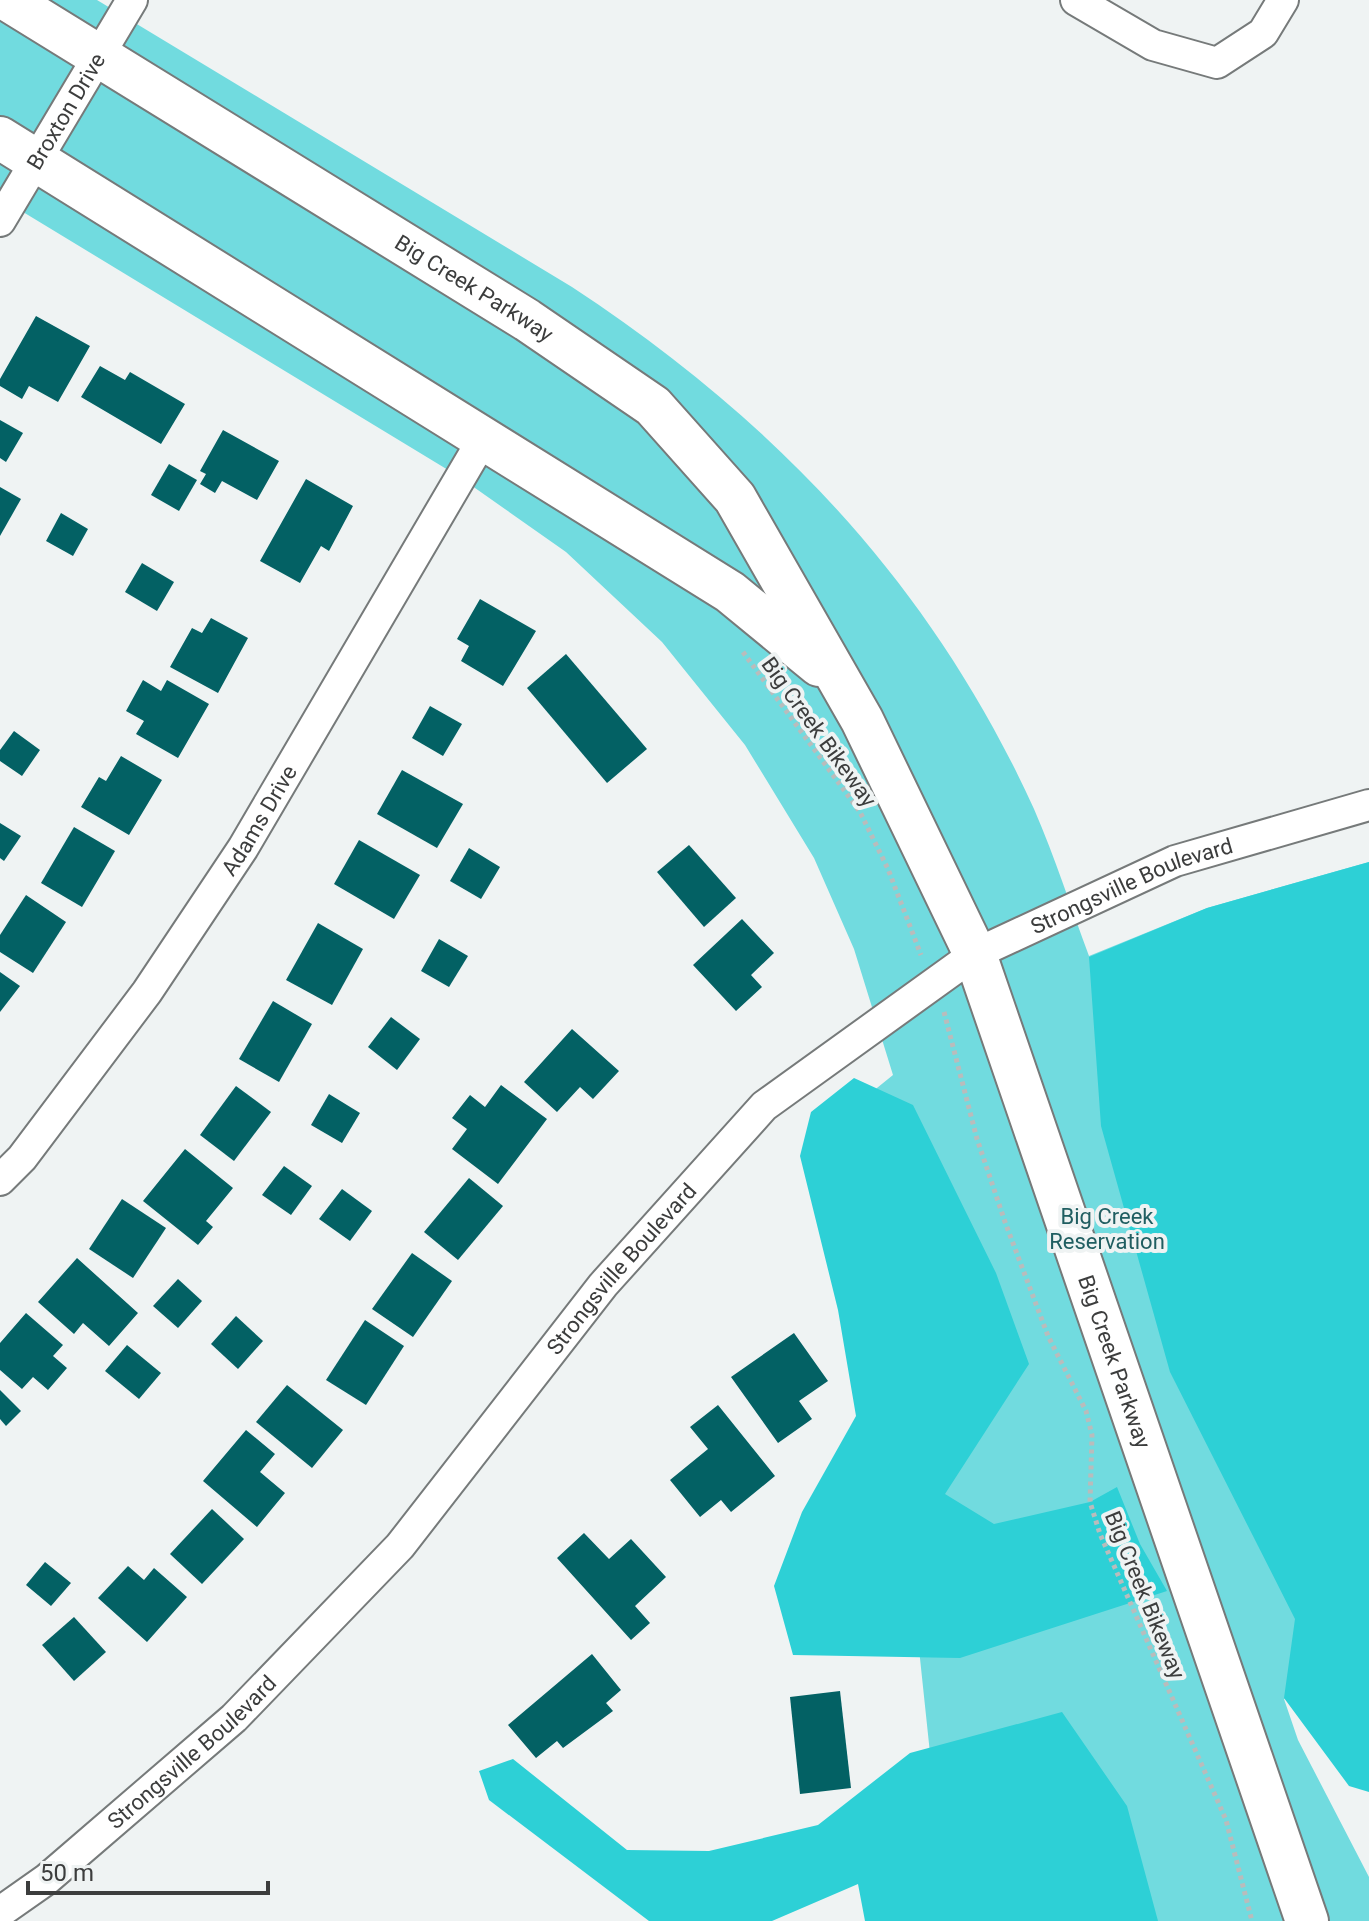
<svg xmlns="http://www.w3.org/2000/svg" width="1369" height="1921" viewBox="0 0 1369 1921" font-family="Roboto,sans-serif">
  <rect width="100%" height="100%" fill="#eff3f3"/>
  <!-- green -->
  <path fill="#71dbdf" d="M0,0H97L572,287C776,421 932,585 1034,809C1055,857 1071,908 1089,956L1207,908L1369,862V1659L1284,1699L1298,1740L1369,1877V1921H939L942,1867L913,1592L809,1143L893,1075L854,949L814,858L745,745L662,642L566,552L458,476L0,198Z"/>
  <!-- forest -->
  <g fill="#2dd0d6">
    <path d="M1369,862V1792L1349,1786L1284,1698L1295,1619L1170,1372L1101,1126L1089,957L1207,908Z"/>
    <path d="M854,1078L913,1105L996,1273L1029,1364L945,1494L994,1524L1090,1502L1117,1487L1140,1544L1167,1591L960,1658L793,1655L774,1586L802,1512L856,1416L838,1310L800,1156L811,1112Z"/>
    <path d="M1062,1712L1127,1806L1158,1921H865L858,1884L772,1921H649L489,1800L479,1771L513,1759L627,1850L709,1851L818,1825L910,1753Z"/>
  </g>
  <!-- building -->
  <g fill="#036164">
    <path d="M36,316L90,346L58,402L29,386L22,399L0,386V379Z"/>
    <path d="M100,366L125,380L130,372L185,404L161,444L81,397Z"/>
    <path d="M0,420L23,433L6,462L0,458Z"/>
    <path d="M223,430L279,461L257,500L222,481L215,493L200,484L206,474L200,471Z"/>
    <path d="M169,464L197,480L179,511L151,495Z"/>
    <path d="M306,479L353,506L329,551L321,546L300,583L260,561Z"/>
    <path d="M0,487L21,499L0,536Z"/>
    <path d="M61,513L88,529L73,556L46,541Z"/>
    <path d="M142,563L174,582L157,611L125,592Z"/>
    <path d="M480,599L536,631L503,686L461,661L469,646L457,639Z"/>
    <path d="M211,618L248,638L218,693L170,667L192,628L202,633Z"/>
    <path d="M566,654L647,749L607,783L527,688Z"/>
    <path d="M143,680L161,691L167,680L209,704L178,758L136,734L144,721L126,711Z"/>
    <path d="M430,706L462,724L443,756L412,738Z"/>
    <path d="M14,731L40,750L22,776L0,761V750Z"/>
    <path d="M121,756L162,780L129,835L81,807L99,777L106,781Z"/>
    <path d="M402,770L463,804L437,848L377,814Z"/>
    <path d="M0,823L21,836L4,861L0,858Z"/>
    <path d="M74,827L115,851L82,907L41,883Z"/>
    <path d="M359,840L420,875L394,919L334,884Z"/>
    <path d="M689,845L736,898L704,927L657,872Z"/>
    <path d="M469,848L500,867L481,899L450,881Z"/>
    <path d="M26,895L66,922L33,973L0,952V935Z"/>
    <path d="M742,919L774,953L751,975L762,987L736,1011L693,965Z"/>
    <path d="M318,923L363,949L332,1005L286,980Z"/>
    <path d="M439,939L468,956L449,987L421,971Z"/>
    <path d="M0,972L20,986L0,1012Z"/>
    <path d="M273,1001L312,1024L279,1082L239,1059Z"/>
    <path d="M391,1017L420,1039L397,1070L368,1047Z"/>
    <path d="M572,1029L619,1071L593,1099L580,1087L557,1112L524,1082Z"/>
    <path d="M501,1085L547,1119L498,1184L452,1149L467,1129L452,1118L470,1095L485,1107Z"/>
    <path d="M236,1086L271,1112L234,1161L200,1135Z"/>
    <path d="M329,1094L360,1113L342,1143L311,1125Z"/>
    <path d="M185,1149L233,1188L206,1221L213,1227L198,1245L143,1201Z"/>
    <path d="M284,1166L312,1186L291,1215L262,1195Z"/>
    <path d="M469,1178L503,1206L458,1260L424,1232Z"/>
    <path d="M342,1189L372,1211L350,1241L319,1219Z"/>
    <path d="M122,1199L166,1228L133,1278L89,1249Z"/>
    <path d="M412,1253L452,1281L413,1337L372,1309Z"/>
    <path d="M77,1258L138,1313L109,1346L83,1323L74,1334L38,1302Z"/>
    <path d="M178,1279L202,1301L178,1328L153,1306Z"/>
    <path d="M26,1313L63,1345L53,1356L67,1368L48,1390L33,1377L22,1389L0,1370V1343Z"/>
    <path d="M236,1316L263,1341L238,1369L211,1344Z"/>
    <path d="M365,1320L404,1346L366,1405L326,1380Z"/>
    <path d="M794,1333L828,1381L799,1401L812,1419L778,1443L731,1377Z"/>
    <path d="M127,1345L161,1373L139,1399L105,1371Z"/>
    <path d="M287,1385L343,1430L312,1468L256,1422Z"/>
    <path d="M0,1390L21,1411L6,1426L0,1419Z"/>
    <path d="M718,1405L775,1476L731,1512L721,1500L700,1517L670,1480L708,1449L690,1427Z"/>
    <path d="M246,1430L275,1454L260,1472L285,1493L257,1527L203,1481Z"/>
    <path d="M212,1509L244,1539L202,1584L170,1554Z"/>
    <path d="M584,1533L609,1559L631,1539L666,1577L635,1606L650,1623L631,1640L557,1558Z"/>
    <path d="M45,1562L71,1583L51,1606L26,1585Z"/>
    <path d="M128,1566L144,1580L154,1568L187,1597L147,1642L98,1598Z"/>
    <path d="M74,1617L106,1652L74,1681L42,1645Z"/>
    <path d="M592,1654L621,1690L606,1703L613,1711L563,1748L557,1741L536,1758L508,1725Z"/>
    <path d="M840,1691L851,1788L800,1794L790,1697Z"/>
  </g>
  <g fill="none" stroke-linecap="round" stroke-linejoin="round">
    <defs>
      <g id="street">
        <path d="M1076,0L1153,45L1217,63L1263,33L1283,0"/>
        <path id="s1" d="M0,221L132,0"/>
        <path id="s2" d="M0,1180L22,1158L147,992L243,848L483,439"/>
        <path id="s3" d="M0,1912L47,1879L234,1718L400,1546L603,1285L764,1106L975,954L1175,861L1369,805"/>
      </g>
      <g id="secondary">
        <path id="s4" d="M8,0L527,320L653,406L735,498L862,720L975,954L1307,1921"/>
        <path d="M0,138L730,592L819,665"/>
      </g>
    </defs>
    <!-- street casing -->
    <use href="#street" stroke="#767a7a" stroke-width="34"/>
    <!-- secondary casing -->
    <use href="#secondary" stroke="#767a7a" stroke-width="46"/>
    <!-- path -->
    <g stroke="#b9bcbc" stroke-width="5" stroke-dasharray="4 4" stroke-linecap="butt">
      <path d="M743,652L860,812L888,869L921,955"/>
      <path d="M944,1012L977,1139L1005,1222L1048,1336L1086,1411L1092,1435L1090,1502L1100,1534L1226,1820L1252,1921"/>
    </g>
    <!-- street -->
    <use href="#street" stroke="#fff" stroke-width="30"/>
    <!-- secondary -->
    <use href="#secondary" stroke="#fff" stroke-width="42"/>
  </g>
  <g text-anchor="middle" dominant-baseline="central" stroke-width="8" stroke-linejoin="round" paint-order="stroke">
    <!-- street labels -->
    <g font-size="22" fill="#3c3d3d" stroke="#eff3f3">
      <text stroke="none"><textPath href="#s1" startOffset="128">Broxton Drive</textPath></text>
      <text stroke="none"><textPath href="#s4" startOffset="548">Big Creek Parkway</textPath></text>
      <text transform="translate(819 732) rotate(54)">Big Creek Bikeway</text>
      <text stroke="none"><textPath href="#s2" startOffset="444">Adams Drive</textPath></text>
      <text stroke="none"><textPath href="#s3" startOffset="1546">Strongsville Boulevard</textPath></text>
      <text stroke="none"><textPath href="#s3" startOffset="898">Strongsville Boulevard</textPath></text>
      <text stroke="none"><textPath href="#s4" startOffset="1832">Big Creek Parkway</textPath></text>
      <text transform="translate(1145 1595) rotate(68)">Big Creek Bikeway</text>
      <text stroke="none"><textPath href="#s3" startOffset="250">Strongsville Boulevard</textPath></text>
    </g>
    <!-- park labels -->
    <g font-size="22" fill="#205e61" stroke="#eff3f3">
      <text x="1107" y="1216">Big Creek<tspan x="1107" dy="25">Reservation</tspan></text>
    </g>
  </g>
  <!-- scale -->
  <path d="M28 1881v12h240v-12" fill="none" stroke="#3c3d3d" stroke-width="4"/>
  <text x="40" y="1881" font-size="24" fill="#3c3d3d" stroke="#eff3f3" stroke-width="6" paint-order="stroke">50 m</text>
</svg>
